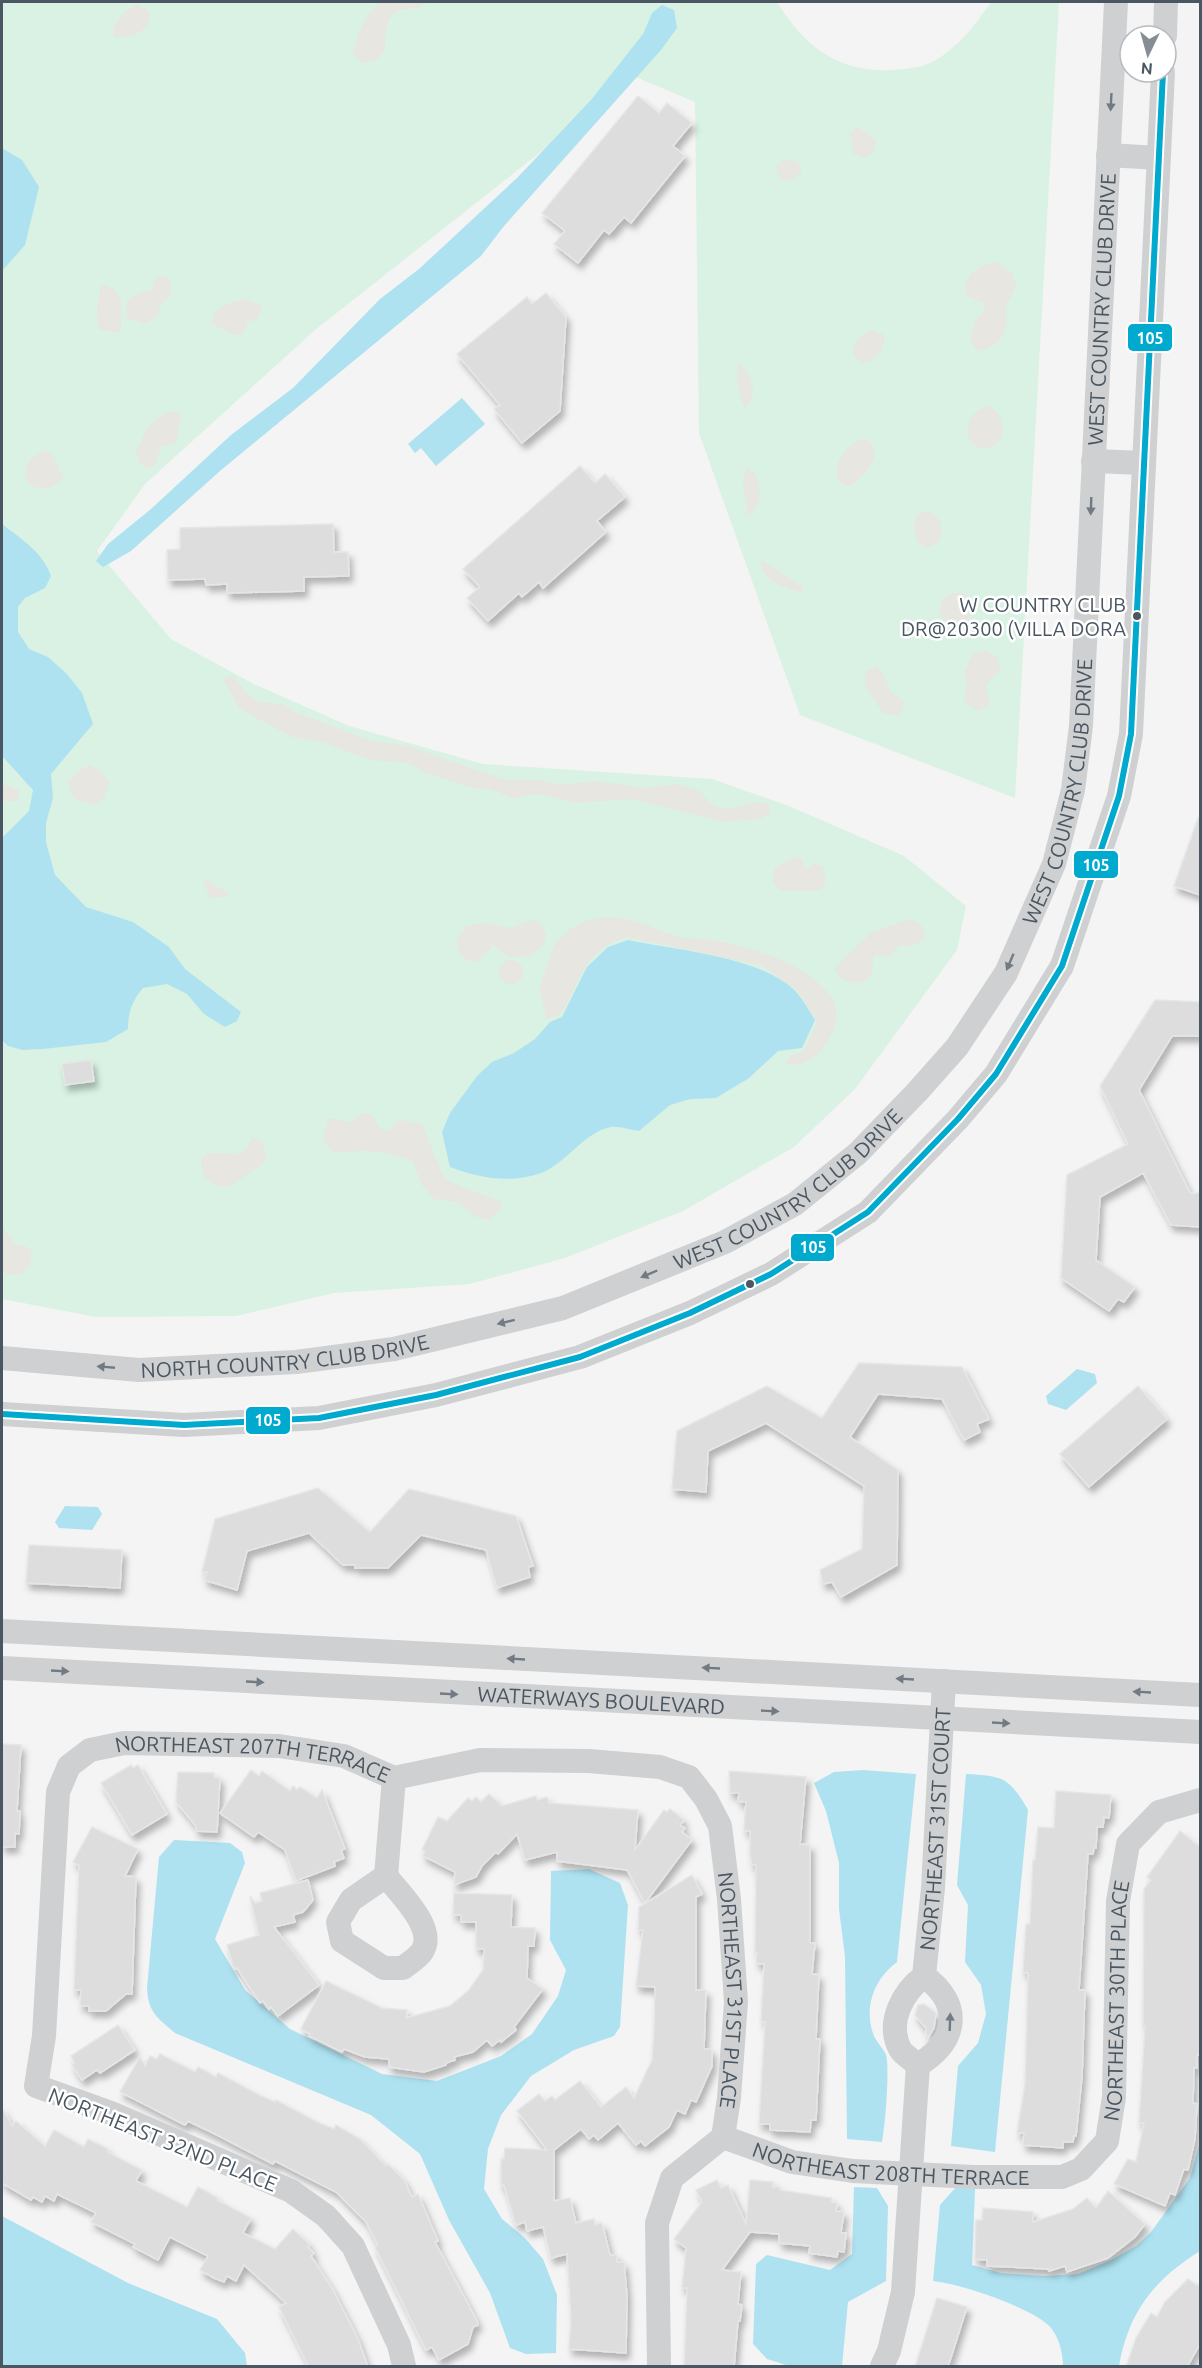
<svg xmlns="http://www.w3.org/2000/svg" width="1202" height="2368" viewBox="0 0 1202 2368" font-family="Ubuntu,sans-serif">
  <defs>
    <filter id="shadow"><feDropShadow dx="3.5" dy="6" stdDeviation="3" flood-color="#0004"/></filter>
  </defs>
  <rect width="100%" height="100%" fill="#f4f4f4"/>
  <!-- green -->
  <path fill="#d9f2e3" d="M2,2H777C805,47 838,73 893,70C906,69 922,68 934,61C959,47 975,25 991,2H1059L1015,798L800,715L699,433L695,102L631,75L537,155L315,330L145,484L97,551L171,639L252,683L349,726L483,764L712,779L789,806L904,856L966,906L957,950L855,1089L794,1147L683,1211L565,1258L470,1284L334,1293L236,1316L96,1317L2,1299Z"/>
  <!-- sand -->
  <g fill="#e7e6e1">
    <path d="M381,2H427L419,8C388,7 385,22 385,50L376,60L362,63L353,53C359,31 364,16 381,2Z"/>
    <path d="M137,5L148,10C156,29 130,40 114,37C110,24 126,8 137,5Z"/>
    <path d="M858,127L876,140L874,152L864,158L852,153L853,144L849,134Z"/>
    <path d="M783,160L798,161L802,171L791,181L781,180L776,167Z"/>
    <path d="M997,262L1012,273L1016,286L1005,309C1010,329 1002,345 981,351L975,348L970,337L976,320L984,311V303L967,296L965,288C968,272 982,263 997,262Z"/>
    <path d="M165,276L170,280L171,294L160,306L158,316L144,324L128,318C120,299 137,292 152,290L156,278Z"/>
    <path d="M104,285L116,290L121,301V330L117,333L99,329C98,322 97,315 97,309C97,302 101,296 100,288Z"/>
    <path d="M247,299L260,305L262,309L257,319L248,322L243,334L234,335L212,324C210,307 233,301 247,299Z"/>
    <path d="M873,330L884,335C884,349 878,361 863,363L854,356C851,343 861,333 873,330Z"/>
    <path d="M739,362C752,376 760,393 745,408C738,394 736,377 739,362Z"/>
    <path d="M988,406C1011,417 1006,451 979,448L969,440C964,423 972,411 988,406Z"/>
    <path d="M166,412H175L181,416L176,443L161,446L155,466L146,468L139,462L136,452L149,425Z"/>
    <path d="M861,439H867C881,453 874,463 862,475C855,483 854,488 843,485C826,470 846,446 861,439Z"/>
    <path d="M43,451L52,453L63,478C54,490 38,492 27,482L25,470L31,459Z"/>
    <path d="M746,468L755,473C762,490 762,504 748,516L743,484Z"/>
    <path d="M928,510L940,521L942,532L939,542L926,548L916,540L914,523L918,514Z"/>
    <path d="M762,560L804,588L802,592C786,588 758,581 762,560Z"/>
    <circle cx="956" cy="609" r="16"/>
    <path d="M986,650L997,657L1001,669L986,685L990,705L977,711L964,701L967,683L964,673L973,654Z"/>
    <path d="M876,666L882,671L890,691L904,702L899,716L883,713L865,685L866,671Z"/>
    <path d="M233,675L247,694L259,702L283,704L297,713L372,741L405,745L506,780H540L563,785L595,781L644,788L679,784L700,791L709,802L719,807L733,809L754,802L769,804L770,814L760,819L724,822L632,799L577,803L536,794L513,798L490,789L472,788L424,772L408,763L370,760L322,742L292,737L239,708L223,679Z"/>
    <path d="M89,765L102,772L109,783L104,798L94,805L74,799L68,782L75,774Z"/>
    <path d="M2,784L20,791L17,801H2Z"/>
    <path d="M797,856L803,861L805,870L814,864L822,866L826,880L822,889C808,893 796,890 781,891C773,885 771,878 775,868Z"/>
    <path d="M202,877L228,893V896L210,898Z"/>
    <path d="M606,917C640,918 650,929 680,937C691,939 702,938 712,940C752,948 805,962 831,996C849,1020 817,1075 785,1063L790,1056L804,1051L817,1023L799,992L763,966L627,937C579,953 584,979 560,1015L546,1019L540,986L554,945L569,930L585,921Z"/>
    <path d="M909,919C919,922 924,926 925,936C917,946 911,947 899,946L889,957L876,955L873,957L872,975L863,983C851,985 842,981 835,970C844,956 860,946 870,933Z"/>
    <path d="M531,920L540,922L546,934L544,944L531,956L509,957L493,945L477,962L469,961L459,953L457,939L466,926L487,923L511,928Z"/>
    <circle cx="511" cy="972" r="12"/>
    <path d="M366,1113L372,1115C377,1123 378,1131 389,1131L399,1120L422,1124L442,1174L450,1182L502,1202L500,1210L488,1220L477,1217L456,1202L434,1199L422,1185L413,1162C388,1150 362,1149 335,1153L325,1143L323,1137L329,1118L351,1122L361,1114Z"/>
    <path d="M253,1138L262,1141L266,1153L264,1163L229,1187L214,1185L205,1178L201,1164L203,1157L208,1153L238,1154L243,1152Z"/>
    <path d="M2,1227L15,1245L25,1246L32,1251L30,1265L21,1274L9,1275L2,1271Z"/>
  </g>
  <!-- water -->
  <g fill="#aee2f0">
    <path d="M662,5L674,10L677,28L661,50L504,226L481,256L220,471L131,551L103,567L96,561L108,544L151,509L231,435L293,388L380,299L419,269L517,178L591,100L643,34L652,13Z"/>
    <path d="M2,148L22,160L39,187L25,245L2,271Z"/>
    <path d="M462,398L485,424L436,466L421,448L415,453L408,444Z"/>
    <path d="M2,524C22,540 42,551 51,576L45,588L25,598L18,607V632L29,649L48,657L66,673L82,693L93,724L51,774L53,798L46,823V842L55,875L86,907L133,922L169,947L185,969L241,1012L237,1021L225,1027L204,1014L187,994L167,984L143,988C132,1001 128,1012 128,1029L106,1042L43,1049L23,1050L8,1046L2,1040V838L29,811L33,790L2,756Z"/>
    <path d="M628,940C675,950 765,957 797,993C804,1001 809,1011 815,1020L802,1048L778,1051L749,1078L716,1098L690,1099L670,1105L639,1131C630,1130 619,1126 611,1127C584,1132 567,1163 541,1173C511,1184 479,1178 450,1167L442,1132L450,1113L477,1076L492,1062L514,1053L535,1039L550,1022L562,1017L587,967L608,947Z"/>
    <path d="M1077,1369L1095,1374L1097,1383L1066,1410L1048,1404L1046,1396Z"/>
    <path d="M65,1506L98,1507L102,1514L92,1530L59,1528L55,1522Z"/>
    <path d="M863,1770L916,1774L897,1962C874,1979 863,2008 874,2036C877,2043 884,2049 886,2055C890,2066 885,2129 882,2142L847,2139L845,1957L839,1909V1863L826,1811L814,1783L834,1772Z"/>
    <path d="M966,1774C1003,1776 1009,1777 1028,1810L995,2152L951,2146L958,2066L978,2043L986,2014L981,1985L965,1962L968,1905L957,1885Z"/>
    <path d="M174,1840L230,1843L242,1852L245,1863L215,1939L245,1990L290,2029L382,2074L437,2081L501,2056L532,2034L558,1996L566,1970L550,1940L551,1871L589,1869L620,1883L628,1905L620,2027L614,2036L574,2050L531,2076L501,2115L488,2149L484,2189L502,2219L524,2237L543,2259L557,2295L556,2353L526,2354L510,2348L490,2293L449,2220L420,2154L371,2115L175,2033C158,2018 148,2013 147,1988L159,1857Z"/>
    <path d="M1200,2142V2251C1154,2280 1129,2311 1119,2366H1063C1063,2352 1058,2333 1047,2324C1025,2306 962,2284 933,2281L940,2205L956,2187L975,2189L972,2265L1001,2273L1044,2276L1078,2274L1111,2260L1136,2246L1151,2232L1190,2178Z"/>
    <path d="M854,2187L877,2188L888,2206L886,2281L848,2302L842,2366H789L767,2359L753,2344L756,2264L767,2255L830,2270L852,2254Z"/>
    <path d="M2,2216L128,2283L217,2319L245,2353L247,2366H2Z"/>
  </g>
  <!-- building -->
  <g fill="#ddddde" stroke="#e5e6e7" stroke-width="1.5" filter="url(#shadow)">
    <path d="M638,96L659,113L667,103L692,123L673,146L685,156L631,223L624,217L609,234L604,230L578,263L554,244L565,231L542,213Z"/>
    <path d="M546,293L566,317L560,411L522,443L494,409L500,405L457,354L527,297L532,304Z"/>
    <path d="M580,466L595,483L605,474L625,497L597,521L606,532L543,588L539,582L522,597L519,593L488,621L467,598L480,587L463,569Z"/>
    <path d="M333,524L334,552H348L349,576L304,577V591L227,593V584L206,585L205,579L168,580L167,550L180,549V528Z"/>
    <path d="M1198,818H1200V895L1174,886Z"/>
    <path d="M1155,1000L1200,1002V1036H1172L1139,1090L1190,1193H1200V1227L1171,1225L1143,1173L1100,1197L1096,1260L1135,1287L1124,1302L1118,1299L1109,1311L1061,1278L1067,1175L1128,1144L1100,1086Z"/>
    <path d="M91,1060L94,1081L65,1085L62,1064Z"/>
    <path d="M859,1363L962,1367L989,1419L977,1424L980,1432L964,1440L942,1399L878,1394L850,1437L898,1470L897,1565L841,1597L832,1582L823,1584L820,1570L862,1549L864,1486L766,1423L708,1451L706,1492L672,1489L677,1431L767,1386L822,1418Z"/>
    <path d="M1138,1386L1167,1419L1089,1487L1060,1454Z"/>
    <path d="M318,1488L370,1532L409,1489L516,1516L533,1566L528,1567L530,1577L497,1588L486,1550L421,1535L388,1568H355V1565H343L309,1533L247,1551L237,1590L204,1580L207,1572H202L215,1519Z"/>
    <path d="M29,1545L122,1550L120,1588L26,1583Z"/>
    <path d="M2,1744L21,1745L17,1811H20L19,1834H15V1847H2Z"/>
    <path d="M131,1765L133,1768L138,1765L167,1814L132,1835L101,1783Z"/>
    <path d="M251,1770L259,1776L262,1771L290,1791L293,1786L297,1790L300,1787L317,1798L322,1790L345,1849L341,1850L344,1858L334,1862L335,1866L296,1881L285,1850L258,1832L254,1837L220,1813Z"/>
    <path d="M729,1771L806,1777L800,1844L810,1845V1943H815L812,1974L819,1975L816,2039H820L816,2120H811L810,2132L770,2130V2124H759L765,2022H761L764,1964L756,1963L757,1953H755L756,1865H752L750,1855V1831L744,1830L746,1802L738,1801L739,1793H730Z"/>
    <path d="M178,1772L214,1773V1777L220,1778L217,1832L196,1831V1826L176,1802Z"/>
    <path d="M1056,1791L1111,1795L1109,1818L1104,1817L1103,1827H1097L1096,1848H1094L1093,1854H1088L1079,1990H1085L1082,2077L1076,2136H1074L1073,2142H1063V2148L1023,2145L1024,2133H1017L1025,2084L1028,1973L1023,1972L1024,1955L1026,1924H1030L1033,1860H1035L1038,1827L1054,1828Z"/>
    <path d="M489,1794L502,1806L536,1796L537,1800L547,1797L549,1803L638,1810L635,1850L664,1810L667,1812L670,1809L684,1820L680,1825L685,1828L682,1832L692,1840L645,1903L627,1870L557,1861V1852L525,1860L517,1834L498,1854L496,1852L482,1866L476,1877L454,1885L455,1872L423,1856L425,1851L422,1850L438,1817L447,1821L468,1798L472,1801L476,1797L481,1802Z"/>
    <path d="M92,1827L138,1849L125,1876L136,1877L132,1994H126L106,2011H89V2006H80L81,1990H74L79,1865L73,1862Z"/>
    <path d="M1180,1831L1200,1847V2055H1197V2068H1194L1193,2103L1197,2104L1195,2139L1188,2170L1184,2169L1175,2195L1170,2193L1165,2206L1114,2184L1128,2159L1136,2162L1144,2123H1139L1145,2026H1143L1144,1889L1151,1880L1147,1877Z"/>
    <path d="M692,1875L702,1894L696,1897V1990H706L704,2049H712V2066L696,2102L691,2100L685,2114L677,2110L669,2127L645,2146L641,2141L636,2145L618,2123L598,2140L594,2135L589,2139L581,2129L554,2150V2201L570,2198L576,2223L594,2219L595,2225L602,2223L610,2255H617V2262H624L627,2296L626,2353L569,2349L571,2317L567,2254L551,2258L543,2227L527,2231L525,2222L516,2225L504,2185H501V2159H504L505,2148L547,2150L517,2111L539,2094L545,2101L552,2096L555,2100L580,2081L601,2107L626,2087L634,2098L652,2060L654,2029L655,1987L636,1986L643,1930H638L639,1907Z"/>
    <path d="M308,1880L313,1900L303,1912L293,1915L295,1922L274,1927L319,1985L278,2016L271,2007L269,2009L263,2001L260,2003L237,1968L234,1969L227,1945L259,1935L250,1896L255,1903L262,1901L260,1893Z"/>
    <path d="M454,1893L512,1895L511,1927L535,1928L534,1946H528L527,1978L543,1989L514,2027L516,2030L501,2042L500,2040L492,2046L487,2040L473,2052L454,2057L455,2060L446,2063V2065L424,2072L389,2067V2059L365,2057L344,2049L342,2052L309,2036L310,2034L301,2029L326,1981L382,2008L407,2010L406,2018L450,2006L469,1990L483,1970L484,1949L476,1948V1922H461V1915H453Z"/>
    <path d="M924,2004L936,2013L934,2028L927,2039L926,2028L915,2015L918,2005Z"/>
    <path d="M118,2025L135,2050L100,2073L97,2070L82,2080L72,2065L75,2063L71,2056Z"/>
    <path d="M160,2054L195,2072L198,2067L216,2077L218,2073L259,2095L275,2102L276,2100L317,2122L334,2129L336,2125L360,2139L386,2166L388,2164L404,2180L412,2197L418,2194L438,2241L435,2242L477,2321L478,2325L473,2327L468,2344L439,2360L432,2347L426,2350L375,2247L378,2245L366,2222L336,2192L275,2161L273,2164L217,2135L188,2121L185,2125L120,2092L140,2057L145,2066L150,2056L157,2059Z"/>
    <path d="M2,2108L12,2126L16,2121L45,2146L54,2130L84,2147L88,2139L108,2149L107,2152L142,2170L136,2181L187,2207L198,2187L218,2198L217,2200L251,2218L243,2233L275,2249L293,2229L310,2245L308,2247L314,2253L311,2256L333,2290L358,2339L368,2367H309L279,2307L286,2303L244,2265L236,2281L227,2276L224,2282L214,2278L200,2270L208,2256L170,2237L158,2260L133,2247L135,2244L91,2222L96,2213L57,2194L54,2201L45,2196L42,2202L33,2197L31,2200L2,2183Z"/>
    <path d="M717,2180L721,2188L728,2185L746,2224L750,2180L773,2182V2187H780V2190L832,2198L831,2202L837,2203L836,2211L844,2212L841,2233H846L844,2252L838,2251L837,2257L809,2253L810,2246L779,2243V2234L750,2232L722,2270L741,2272L738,2304L742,2305L740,2321H738L734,2367H684L687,2288H682L686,2248L674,2239L702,2202L696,2190Z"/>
    <path d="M1108,2191L1145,2224L1135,2237L1108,2258L1067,2272L1065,2266L1049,2271L1048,2269L987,2266V2260L975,2259L976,2220H982L983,2208L1033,2212V2222L1073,2209L1087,2198L1096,2208Z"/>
    <path d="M1188,2279L1200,2287V2344L1187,2367H1126L1136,2338L1151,2313L1157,2317L1165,2302Z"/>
    <path d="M937,2298L967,2307L948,2367H915Z"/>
  </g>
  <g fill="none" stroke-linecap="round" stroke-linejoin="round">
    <!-- minor -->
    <g stroke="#ced0d2" stroke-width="24">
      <path d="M1165,36L1166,2"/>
      <path d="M1108,155L1158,158"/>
      <path d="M1093,461L1144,463"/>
      <path id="s1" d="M2,1358L139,1370L296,1362L394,1349L563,1308L725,1242L795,1204L858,1153L917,1092L957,1047L1006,973L1054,864L1073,790L1081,726L1116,2"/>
      <path d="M2,1414L184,1425L319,1418L436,1395L580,1357L690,1313L771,1274L868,1212L958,1119L996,1074L1062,966L1119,796L1131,734L1163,72"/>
      <path d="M2,1631L1200,1695"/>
      <path id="s2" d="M2,1668L1200,1732"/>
      <path d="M386,1876C399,1893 439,1930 421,1953C416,1959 409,1963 403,1968H384L342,1941L338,1922L351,1900Z"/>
      <path d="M386,1876L394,1778"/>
      <path id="s3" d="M918,2065C913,2060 903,2055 900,2049C886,2022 903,1992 924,1976L933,1888L944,1681"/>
      <path d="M918,2065C958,2041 963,2004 924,1976"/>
      <path id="s4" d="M723,2137L792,2162L853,2171L974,2177H1062L1081,2169L1107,2141L1114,2097L1118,1901L1128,1844L1159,1812L1200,1800"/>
      <path id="s5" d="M404,2366L399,2345L353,2246L326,2216L291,2191L111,2113L36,2086L44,2036L58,1792L69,1766L90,1750L124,1743L279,1746L344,1756L394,1778L480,1760L589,1761L660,1767L689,1777L706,1799L720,1826L729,1899L736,2002L729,2098L723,2137L672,2178L657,2223L659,2366"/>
      <path d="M882,2366L889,2351L903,2292L918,2065"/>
    </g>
    <defs>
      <path id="bus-1" d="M2,1414L184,1425L319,1418L436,1395L580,1357L690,1313L771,1274L868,1212L958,1119L996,1074L1062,966L1119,796L1131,734L1163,72"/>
    </defs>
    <!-- bus-1 casing -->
    <use href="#bus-1" stroke="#fff" stroke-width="10"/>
    <!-- bus-1 -->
    <use href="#bus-1" stroke="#00a9ce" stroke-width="6"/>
  </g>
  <!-- one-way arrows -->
  <defs><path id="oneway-solid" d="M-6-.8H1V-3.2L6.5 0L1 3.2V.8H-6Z" transform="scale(1.5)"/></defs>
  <g fill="#727b83">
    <use href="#oneway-solid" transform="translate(1111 102) rotate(93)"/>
    <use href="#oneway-solid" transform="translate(1091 506) rotate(92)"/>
    <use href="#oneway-solid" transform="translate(1010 962) rotate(113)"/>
    <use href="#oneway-solid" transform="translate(649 1274) rotate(157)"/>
    <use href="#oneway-solid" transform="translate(506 1322) rotate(166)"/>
    <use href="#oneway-solid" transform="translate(106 1367) rotate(-175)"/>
    <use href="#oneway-solid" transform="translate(516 1659) rotate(-177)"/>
    <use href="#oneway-solid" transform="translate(711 1668) rotate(-177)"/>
    <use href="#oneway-solid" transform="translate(60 1671) rotate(3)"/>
    <use href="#oneway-solid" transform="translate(905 1679) rotate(-177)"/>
    <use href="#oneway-solid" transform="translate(255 1682) rotate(3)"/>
    <use href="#oneway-solid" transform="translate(1142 1692) rotate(-177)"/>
    <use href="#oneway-solid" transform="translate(449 1694) rotate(3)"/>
    <use href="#oneway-solid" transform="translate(770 1711) rotate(3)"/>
    <use href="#oneway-solid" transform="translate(1001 1723) rotate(3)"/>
    <use href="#oneway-solid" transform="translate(950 2022) rotate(-88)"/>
  </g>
  <!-- markers -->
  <g fill="#4a5661" stroke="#fff" stroke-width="2">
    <circle cx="1137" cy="616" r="5"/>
    <circle cx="750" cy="1284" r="5"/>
  </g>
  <g text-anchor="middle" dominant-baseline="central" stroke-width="5" stroke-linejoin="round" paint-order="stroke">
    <!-- bus labels -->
    <g font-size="20" fill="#4a5661" stroke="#fff" text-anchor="end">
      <text x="1126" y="604">W COUNTRY CLUB<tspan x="1126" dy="24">DR@20300 (VILLA DORA</tspan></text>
    </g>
    <!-- street labels -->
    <g font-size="21" fill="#4a5661" stroke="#fff">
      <text stroke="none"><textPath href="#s1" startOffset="1814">WEST COUNTRY CLUB DRIVE</textPath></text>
      <text stroke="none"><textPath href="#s1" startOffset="1328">WEST COUNTRY CLUB DRIVE</textPath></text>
      <text stroke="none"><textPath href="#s1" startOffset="824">WEST COUNTRY CLUB DRIVE</textPath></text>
      <text stroke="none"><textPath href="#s1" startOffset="284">NORTH COUNTRY CLUB DRIVE</textPath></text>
      <text stroke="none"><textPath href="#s2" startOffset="600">WATERWAYS BOULEVARD</textPath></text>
      <text stroke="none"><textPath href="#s5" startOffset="1005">NORTHEAST 207TH TERRACE</textPath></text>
      <text stroke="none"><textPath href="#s3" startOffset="255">NORTHEAST 31ST COURT</textPath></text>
      <text stroke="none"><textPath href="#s5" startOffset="1672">NORTHEAST 31ST PLACE</textPath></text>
      <text stroke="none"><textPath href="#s4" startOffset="544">NORTHEAST 30TH PLACE</textPath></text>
      <text transform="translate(163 2139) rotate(22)">NORTHEAST 32ND PLACE</text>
      <text stroke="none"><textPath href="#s4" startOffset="172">NORTHEAST 208TH TERRACE</textPath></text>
    </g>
  </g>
  <g stroke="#fff" stroke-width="2">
    <rect x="1127" y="323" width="46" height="29" rx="6" fill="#00a9ce"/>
    <rect x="1073" y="850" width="46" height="29" rx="6" fill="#00a9ce"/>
    <rect x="790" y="1233" width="45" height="29" rx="6" fill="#00a9ce"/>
    <rect x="245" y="1406" width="46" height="29" rx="6" fill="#00a9ce"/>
  </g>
  <g font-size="16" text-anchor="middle" font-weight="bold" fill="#fff">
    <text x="1150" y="344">105</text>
    <text x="1096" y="871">105</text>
    <text x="813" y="1253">105</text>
    <text x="268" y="1426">105</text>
  </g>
  <!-- border -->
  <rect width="1202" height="2368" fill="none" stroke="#4a5661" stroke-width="6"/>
  <!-- north arrow -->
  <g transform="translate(1148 54) rotate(185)"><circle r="28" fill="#ffffff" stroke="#b7bbc0" stroke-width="1.5"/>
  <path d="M0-4.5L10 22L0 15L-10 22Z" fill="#868d94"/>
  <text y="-9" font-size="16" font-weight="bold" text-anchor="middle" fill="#4a5661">N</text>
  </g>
</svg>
